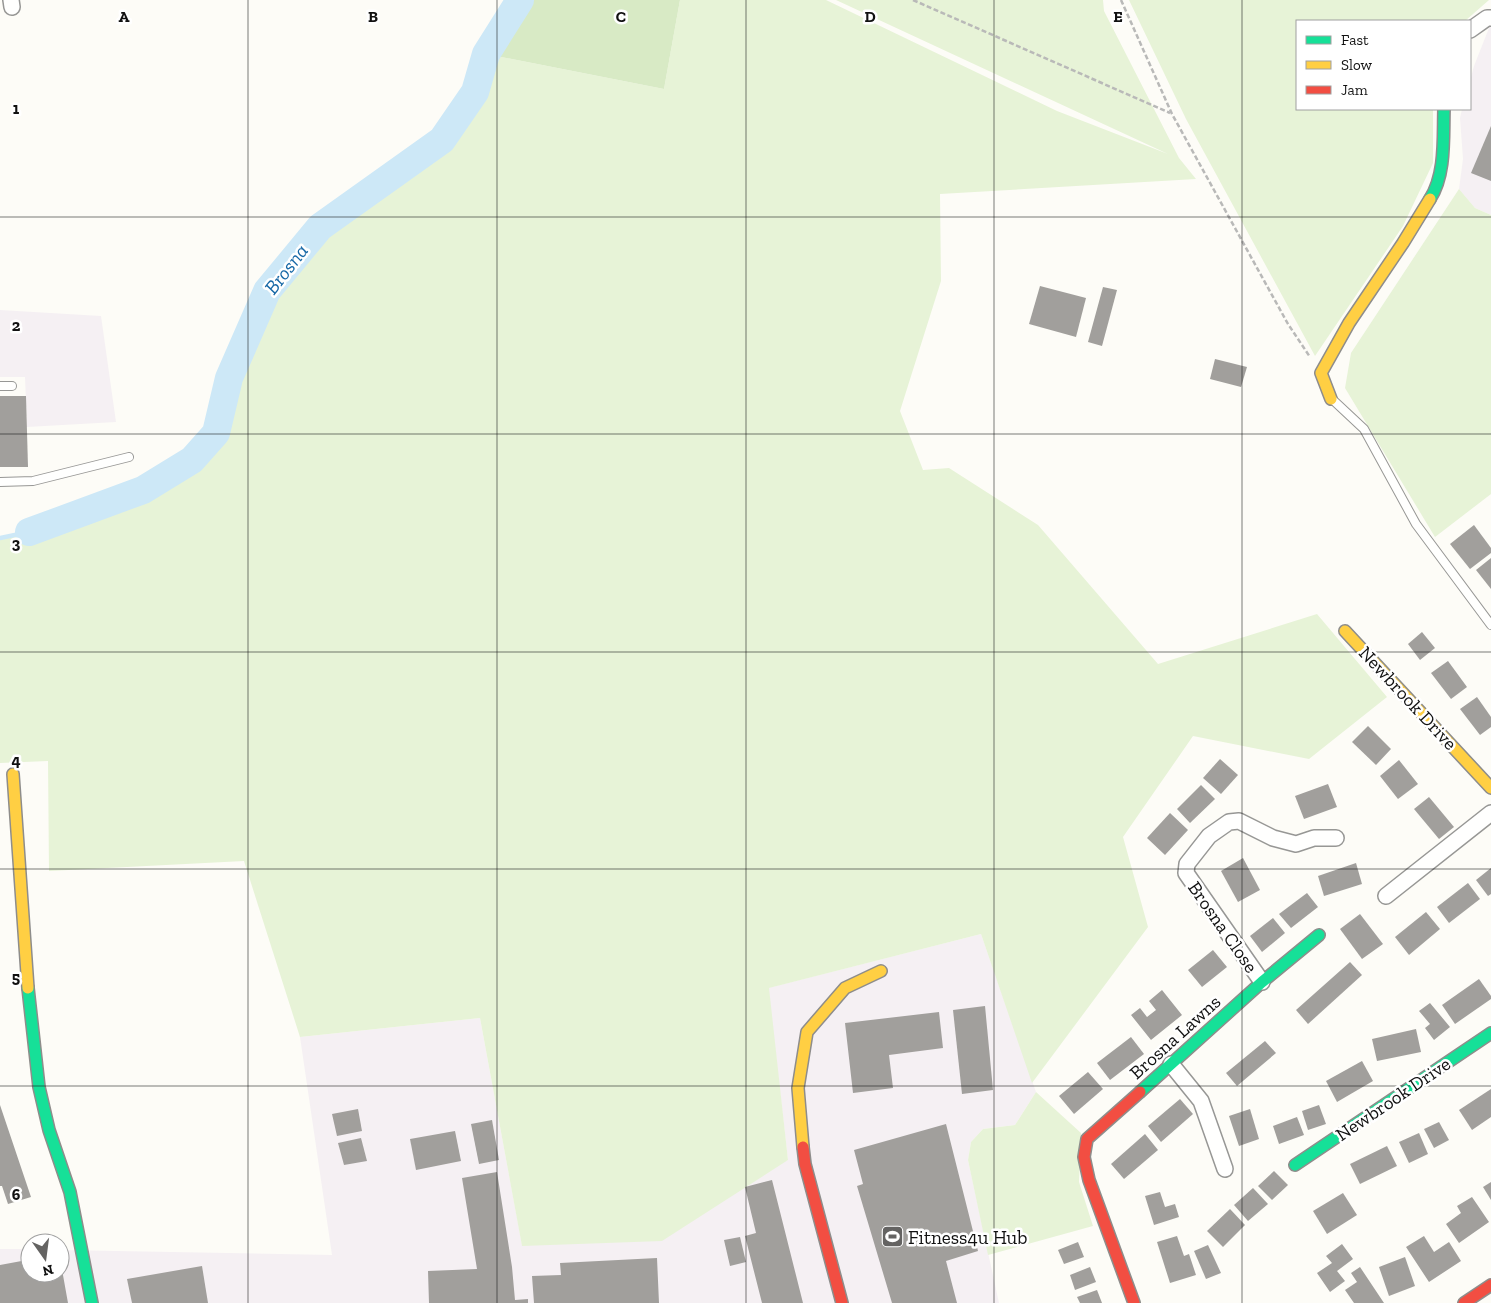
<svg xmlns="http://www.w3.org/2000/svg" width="1491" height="1303" viewBox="0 0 1491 1303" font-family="'Zilla Slab',serif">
  <rect width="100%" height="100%" fill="#fdfcf7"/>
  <!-- industrial -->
  <g fill="#f5f0f3">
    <path d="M1491,23V215L1475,208L1459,189L1463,159L1460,118L1462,109H1470V81L1474,66Z"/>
    <path d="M0,310L101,316L116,422L27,427L25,377H0Z"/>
    <path d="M981,934L1036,1092L1015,1125L983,1129L971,1142L968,1160L999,1303H0V1249H30V1273H60V1250L332,1255L300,1037L480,1018L522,1245L788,1160L768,988Z"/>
  </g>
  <!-- green -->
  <g fill="#e7f3d7">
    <path d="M680,0H826L1057,111L1168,154L836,0H1103L1104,11L1179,158L1196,179L940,194L941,281L900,411L923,470L949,468L1038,525L1158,664L1317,614L1387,697L1309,759L1193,736L1123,837L1148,927L1032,1083L981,934L769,988L788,1160L662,1241L522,1246L480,1018L300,1037L244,861L49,871L48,761L0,763V538L30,532L143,490L192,460L216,433L229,378L267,291L320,227L442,140L475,92L486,54L664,89Z"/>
    <path d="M1129,0H1489L1465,21H1297V109H1433V163L1403,226L1315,356L1186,119Z"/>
    <path d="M1459,189L1475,208L1491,215V494L1435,537L1345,388L1351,353Z"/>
    <path d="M1036,1092L1081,1133L1079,1182L1093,1226L988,1255L968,1160L971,1142L983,1129L1015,1125Z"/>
  </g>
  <!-- forest -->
  <path fill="#d8eac5" d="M520,0H680L664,89L486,54Z"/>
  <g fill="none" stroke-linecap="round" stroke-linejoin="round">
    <!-- stream -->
    <path stroke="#cde8f7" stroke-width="4.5" d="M0,538L29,532"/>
    <!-- river -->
    <path stroke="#cde8f7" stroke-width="28" d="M29,532L143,490L192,460L216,433L229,378L267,291L320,227L442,140L475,92L486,54L520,0"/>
  </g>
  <!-- building -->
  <g fill="#a19f9c">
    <path d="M1491,126V181L1471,173Z"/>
    <path d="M1040,286L1086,298L1076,337L1029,324Z"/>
    <path d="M1103,287L1117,290L1102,346L1088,342Z"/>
    <path d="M1215,359L1247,367L1241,387L1210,379Z"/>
    <path d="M0,396H26L28,467H0Z"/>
    <path d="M1474,525L1491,548V553L1470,569L1450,544Z"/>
    <path d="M1491,558V589L1476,570Z"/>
    <path d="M1422,632L1435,648L1420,660L1408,644Z"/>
    <path d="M1448,661L1467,687L1451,699L1431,673Z"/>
    <path d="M1477,697L1491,717V727L1480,735L1460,709Z"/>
    <path d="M1368,726L1391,749L1376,765L1352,742Z"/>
    <path d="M1220,759L1238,775L1221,794L1203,778Z"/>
    <path d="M1399,760L1418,784L1398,799L1380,776Z"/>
    <path d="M1328,784L1337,807L1304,819L1295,796Z"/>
    <path d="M1201,785L1215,799L1190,823L1177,809Z"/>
    <path d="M1429,797L1454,827L1439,839L1414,809Z"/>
    <path d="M1170,813L1188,830L1165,855L1147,838Z"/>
    <path d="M1243,858L1260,890L1238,902L1221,871Z"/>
    <path d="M1356,863L1362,884L1324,896L1318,876Z"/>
    <path d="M1491,868V894L1488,896L1476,880Z"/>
    <path d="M1468,883L1480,899L1449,923L1437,907Z"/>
    <path d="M1307,893L1318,907L1291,928L1279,914Z"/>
    <path d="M1426,912L1440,929L1409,955L1395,937Z"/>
    <path d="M1360,914L1383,944L1362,959L1340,929Z"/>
    <path d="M1273,918L1285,933L1262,952L1250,936Z"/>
    <path d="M1213,950L1227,967L1202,987L1188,970Z"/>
    <path d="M1350,962L1362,975L1308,1024L1296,1010Z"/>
    <path d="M1479,979L1491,996V999L1455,1024L1442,1005Z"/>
    <path d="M1162,990L1182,1015L1151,1040L1131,1015L1140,1008L1147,1017L1156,1010L1149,1001Z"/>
    <path d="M1430,1003L1450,1027L1434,1040L1425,1028L1430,1024L1419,1011Z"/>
    <path d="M985,1006L993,1090L962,1094L953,1010Z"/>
    <path d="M939,1012L943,1048L889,1055L893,1088L853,1093L845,1023Z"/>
    <path d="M1416,1029L1421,1052L1377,1061L1372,1039Z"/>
    <path d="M1131,1037L1144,1054L1110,1080L1097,1063Z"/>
    <path d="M1265,1041L1276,1053L1237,1086L1226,1073Z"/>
    <path d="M1362,1061L1373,1081L1337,1102L1326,1081Z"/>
    <path d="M1088,1072L1103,1089L1074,1114L1059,1096Z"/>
    <path d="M1491,1089V1117L1472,1130L1459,1110Z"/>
    <path d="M1180,1099L1193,1114L1161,1142L1148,1126Z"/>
    <path d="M0,1105L31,1197L8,1204L2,1186H0Z"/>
    <path d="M1319,1105L1326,1124L1308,1130L1302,1111Z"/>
    <path d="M358,1109L362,1131L337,1136L332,1114Z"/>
    <path d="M1250,1109L1259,1139L1239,1146L1229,1116Z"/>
    <path d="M1297,1117L1304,1135L1279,1144L1273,1126Z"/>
    <path d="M492,1120L499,1160L479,1164L471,1124Z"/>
    <path d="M1439,1122L1449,1140L1434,1148L1424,1129Z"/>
    <path d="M946,1124L978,1251L946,1261L957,1303H892L857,1186L863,1184L854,1150Z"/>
    <path d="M455,1131L461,1161L416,1170L410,1139Z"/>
    <path d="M1419,1133L1428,1154L1409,1163L1399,1142Z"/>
    <path d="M1145,1134L1158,1150L1124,1179L1111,1164Z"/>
    <path d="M361,1138L367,1161L344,1165L338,1143Z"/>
    <path d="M1387,1146L1397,1166L1360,1184L1350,1164Z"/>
    <path d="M1274,1171L1288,1185L1272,1200L1258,1186Z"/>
    <path d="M497,1172L512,1267L515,1300L528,1299V1303H429L428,1271L477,1269L462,1178Z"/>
    <path d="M772,1180L803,1303H762L745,1236L756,1233L745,1187Z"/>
    <path d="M1491,1182V1200L1483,1187Z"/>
    <path d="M1253,1188L1268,1204L1248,1221L1234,1205Z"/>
    <path d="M1160,1192L1165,1207L1175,1204L1179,1217L1154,1225L1145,1196Z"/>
    <path d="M1343,1193L1357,1215L1327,1234L1313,1211Z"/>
    <path d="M1472,1197L1489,1222L1459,1243L1446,1224L1461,1213L1457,1206Z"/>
    <path d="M1230,1209L1245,1225L1223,1247L1207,1231Z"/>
    <path d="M1177,1236L1184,1256L1189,1254L1196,1275L1170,1283L1157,1242Z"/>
    <path d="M1424,1236L1434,1252L1449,1242L1461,1261L1429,1282L1406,1247Z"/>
    <path d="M740,1237L746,1262L730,1266L724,1240Z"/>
    <path d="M1078,1242L1084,1257L1064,1264L1058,1250Z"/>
    <path d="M1342,1244L1353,1259L1337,1271L1345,1281L1330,1292L1317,1273L1332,1263L1326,1256Z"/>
    <path d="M1208,1245L1221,1273L1206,1279L1194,1251Z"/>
    <path d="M1405,1257L1415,1286L1389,1296L1379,1267Z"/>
    <path d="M657,1258L659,1303H534L532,1276L561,1275L560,1263Z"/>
    <path d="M27,1260L30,1273H60L61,1264L68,1303H0V1265Z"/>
    <path d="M202,1266L208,1303H132L127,1279Z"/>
    <path d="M1090,1267L1096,1282L1075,1290L1070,1275Z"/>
    <path d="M1360,1267L1384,1303H1354L1345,1290L1357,1282L1351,1273Z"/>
    <path d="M1097,1290L1102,1303H1080L1077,1297Z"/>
  </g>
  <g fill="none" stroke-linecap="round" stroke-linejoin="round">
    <defs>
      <g id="lane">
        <path d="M0,386H12"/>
        <path d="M1333,400L1364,429L1416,524L1491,625"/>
        <path d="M0,482L33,481L129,457"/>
      </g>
      <g id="street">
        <path d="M11,0L12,7"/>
        <path d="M1470,30L1487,18H1491"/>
        <path d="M1386,896L1491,813"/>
        <path d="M1262,982L1186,873L1187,864L1209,836L1229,822L1239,821L1273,838L1296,844L1314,838H1336"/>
        <path d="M1171,1064L1201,1101L1225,1169"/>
      </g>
      <g id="fast">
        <path d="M1430,199C1446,174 1443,138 1444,109"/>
        <path d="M28,988L39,1087L49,1130L70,1192L92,1303"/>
        <path d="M1140,1092L1262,982L1319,935"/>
        <path d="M1295,1165L1491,1033"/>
      </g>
      <g id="slow">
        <path d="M1331,399L1321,373L1349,323L1403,243L1430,199"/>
        <path d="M1345,631L1491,788"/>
        <path d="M13,774L28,988"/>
        <path d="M803,1147L798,1088L807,1032L845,988L881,971"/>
      </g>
      <g id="jam">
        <path d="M803,1147L805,1164L842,1303"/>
        <path d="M1134,1303L1089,1180L1084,1157L1087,1139L1140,1092"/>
        <path d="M1464,1303L1491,1285"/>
      </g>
    </defs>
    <!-- lane casing -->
    <use href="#lane" stroke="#979795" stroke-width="10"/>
    <!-- street casing -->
    <use href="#street" stroke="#979795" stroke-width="18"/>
    <!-- fast casing -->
    <use href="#fast" stroke="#8e8d8b" stroke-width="14"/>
    <!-- slow casing -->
    <use href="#slow" stroke="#8e8d8b" stroke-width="14"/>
    <!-- jam casing -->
    <use href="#jam" stroke="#8e8d8b" stroke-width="14"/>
    <!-- path -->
    <g stroke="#b9b9b8" stroke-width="2.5" stroke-dasharray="5 2.5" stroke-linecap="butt">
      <path d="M913,0L1170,113"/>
      <path d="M1121,0L1172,114L1288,324L1310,357"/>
    </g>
    <!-- lane -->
    <use href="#lane" stroke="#fffffe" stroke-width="8"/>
    <!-- street -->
    <use href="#street" stroke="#fffffe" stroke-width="15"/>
    <!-- fast -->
    <use href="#fast" stroke="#16e098" stroke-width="11"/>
    <!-- slow -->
    <use href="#slow" stroke="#ffcf43" stroke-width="11"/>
    <!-- jam -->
    <use href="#jam" stroke="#f24e42" stroke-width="11"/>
  </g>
  <!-- grid -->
  <path fill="none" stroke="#111" stroke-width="1" stroke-opacity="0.55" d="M248,0V1303M497,0V1303M746,0V1303M994,0V1303M1242,0V1303M0,217H1491M0,434H1491M0,652H1491M0,869H1491M0,1086H1491"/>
  <!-- icons -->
  <defs>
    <symbol id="stadium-square" viewBox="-11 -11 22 22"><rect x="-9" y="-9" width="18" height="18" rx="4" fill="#646362" stroke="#fff"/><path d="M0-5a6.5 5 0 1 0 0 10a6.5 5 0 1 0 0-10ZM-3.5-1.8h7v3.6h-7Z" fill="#fff"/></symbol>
  </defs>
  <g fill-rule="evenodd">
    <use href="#stadium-square" x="880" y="1224" width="25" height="25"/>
  </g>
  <g text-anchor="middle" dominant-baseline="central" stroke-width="5" stroke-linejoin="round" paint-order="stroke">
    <!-- street labels -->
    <g font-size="19" fill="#111" stroke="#fff">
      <text transform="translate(1408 698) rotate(47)">Newbrook Drive</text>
      <text transform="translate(1223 927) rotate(55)">Brosna Close</text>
      <text transform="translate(1175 1037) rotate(-42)">Brosna Lawns</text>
      <text transform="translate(1393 1099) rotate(-34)">Newbrook Drive</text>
    </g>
    <!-- poi labels -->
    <g font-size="19" fill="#111" stroke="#fff" text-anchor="start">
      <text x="908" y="1237">Fitness4u Hub</text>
    </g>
    <!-- water labels -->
    <g font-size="20" font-style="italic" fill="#1768a6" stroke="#fff">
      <text transform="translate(286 269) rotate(-52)">Brosna</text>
    </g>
  </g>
  <g font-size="16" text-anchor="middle" font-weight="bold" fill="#111" stroke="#fff" stroke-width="5" stroke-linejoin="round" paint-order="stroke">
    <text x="124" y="22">A</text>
    <text x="373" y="22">B</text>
    <text x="621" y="22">C</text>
    <text x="870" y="22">D</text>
    <text x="1118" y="22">E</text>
    <text x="16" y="114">1</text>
    <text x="16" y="331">2</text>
    <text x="16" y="549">3</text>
    <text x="16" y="766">4</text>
    <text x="16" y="983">5</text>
    <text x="16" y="1200">6</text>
  </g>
  <!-- legend -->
  <rect x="1296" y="20" width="175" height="90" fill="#ffffff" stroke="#a0a0a0"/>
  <rect x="1306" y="36" width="25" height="8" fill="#16e098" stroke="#a0a0a0"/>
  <text x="1341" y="45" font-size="15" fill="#111111">Fast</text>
  <rect x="1306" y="61" width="25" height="8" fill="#ffcf43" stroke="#a0a0a0"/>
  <text x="1341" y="70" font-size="15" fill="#111111">Slow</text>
  <rect x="1306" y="86" width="25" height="8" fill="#f24e42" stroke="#a0a0a0"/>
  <text x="1341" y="95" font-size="15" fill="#111111">Jam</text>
  <!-- north arrow -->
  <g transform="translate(45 1258) rotate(166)"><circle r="24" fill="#ffffff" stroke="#a0a0a0"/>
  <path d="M0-4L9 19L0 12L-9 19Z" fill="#646362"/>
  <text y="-8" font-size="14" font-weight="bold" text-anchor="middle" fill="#111111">N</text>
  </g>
</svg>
